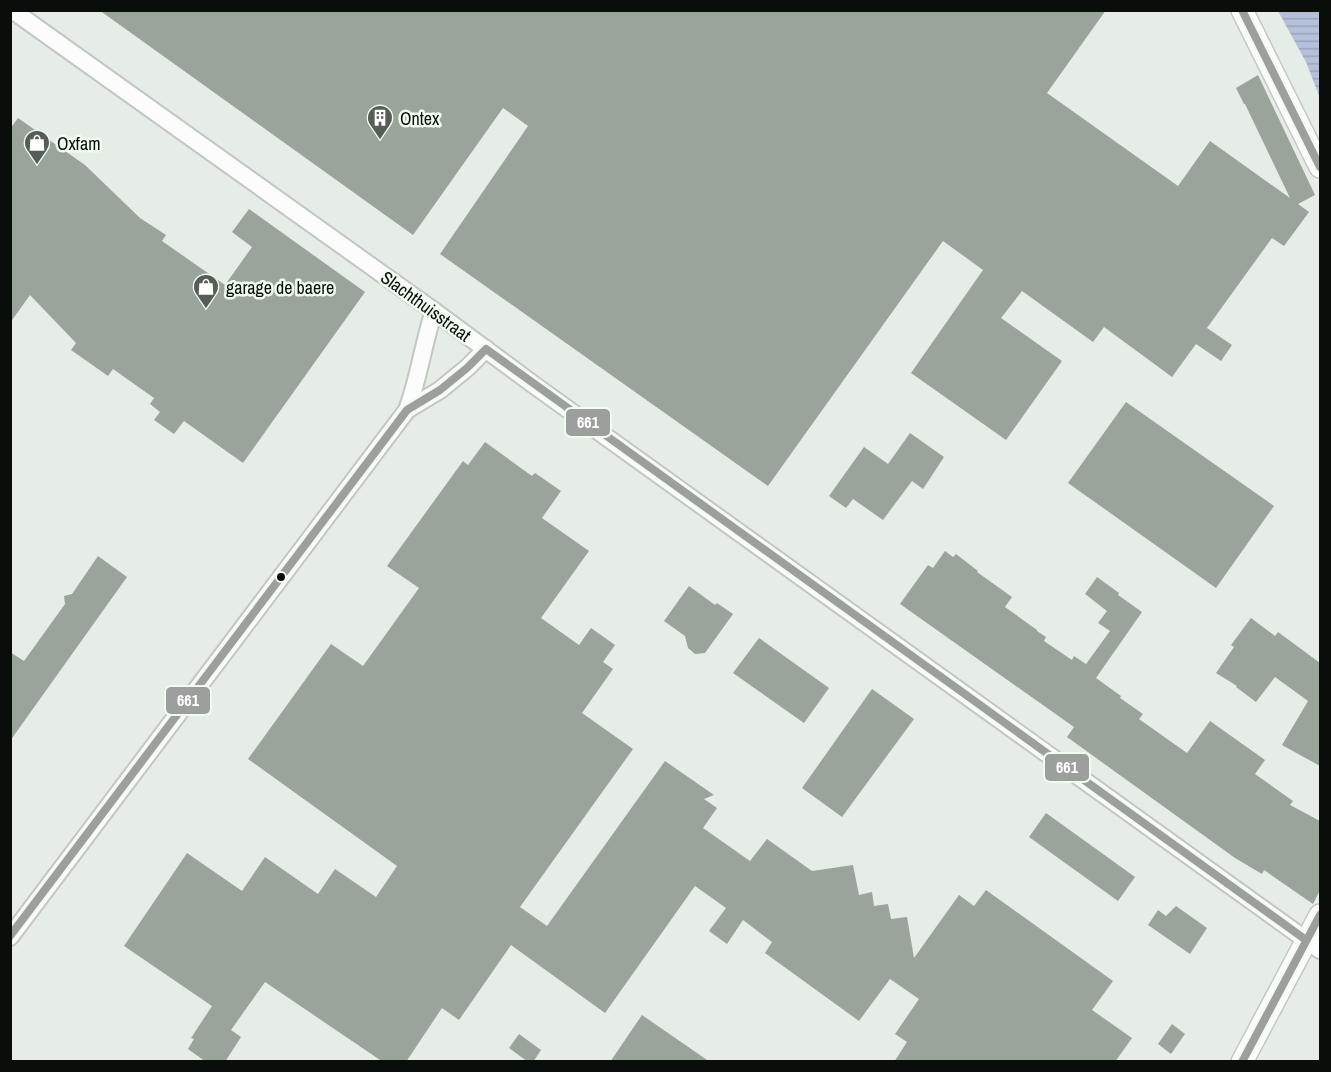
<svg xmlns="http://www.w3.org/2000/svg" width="1331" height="1072" viewBox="0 0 1331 1072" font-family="'Archivo Narrow',sans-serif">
  <defs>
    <pattern id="water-rules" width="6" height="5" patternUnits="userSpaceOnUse" patternTransform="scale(1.5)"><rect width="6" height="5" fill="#b5c0db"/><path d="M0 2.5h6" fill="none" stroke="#9aa4bb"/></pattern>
  </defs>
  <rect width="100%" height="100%" fill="#e6ece6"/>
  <!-- water -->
  <path fill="url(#water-rules)" d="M1278,11H1320V98L1306,62Z"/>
  <!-- building -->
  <g fill="#9ba49b">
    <path d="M99,10H1106L1047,93L1178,186L1210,141L1290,198L1245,104H1244L1236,88L1258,75L1315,195L1298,204L1309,212L1284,246L1272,238L1207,328L1232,345L1221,361L1196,344L1172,377L1104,327L1093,342L1022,291L1001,318L1062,361L1006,440L911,373L983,270L943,241L768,486L440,254L528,126L503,108L413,235Z"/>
    <path d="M18,118L85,165L140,218L166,235L162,241L225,285L252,247L232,232L249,209L365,292L243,463L184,421L174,434L154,420L160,412L150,404L154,398L113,369L108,376L71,350L76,343L30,295L10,323V129Z"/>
    <path d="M1126,402L1274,506L1216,588L1068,483Z"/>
    <path d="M910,433L944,457L923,489L912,481L883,520L853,499L846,508L829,496L864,447L888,464Z"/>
    <path d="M485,442L532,476L535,473L561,491L542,518L589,551L541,618L579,645L591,628L615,645L603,662L613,669L582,713L633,749L520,907L547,926L665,761L714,795L704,799L717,808L703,828L750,861L767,839L812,871L853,865L859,895L872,892L874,906L888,904L891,919L907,917L914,958L959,895L974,906L986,890L1113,981L1092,1010L1132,1038L1115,1062H894L907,1042L895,1034L919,999L890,979L859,1021L765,953L772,942L743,920L727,944L709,931L726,908L695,886L605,1013L511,945L459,1020L442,1008L406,1062H383L265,982L231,1030L241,1037L225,1062H206L188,1049L194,1039L191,1038L212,1006L124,946L187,853L242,891L265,857L318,894L335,869L376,897L397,866L248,759L331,644L363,666L419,588L387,566L463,461L468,465Z"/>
    <path d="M945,551L953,557L956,554L978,571L977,572L1012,597L1005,607L1037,630V631L1046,637L1044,641L1072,660L1074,656L1086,664L1110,631L1098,623L1107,611L1085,594L1097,577L1119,593L1118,595L1142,612L1096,678L1121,696L1120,698L1143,714L1139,719L1187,753L1210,721L1265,760L1255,774L1293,801L1290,805L1320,821V890L1313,904L1264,870L1262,874L1235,858L1067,737L1074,727L900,604L928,565L933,568Z"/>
    <path d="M98,556L127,577L10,741V652L24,661L65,604L64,596L72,594Z"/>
    <path d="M689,586L715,605L717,603L733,614L705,653L695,654L688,648L685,636L664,621Z"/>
    <path d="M1251,618L1275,636L1278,632L1320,663V766L1282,745L1308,701L1275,677L1256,702L1236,687L1237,686L1216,673L1234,647L1231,645Z"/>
    <path d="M759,638L829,688L804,723L733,673Z"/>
    <path d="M872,689L914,719L842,817L802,788Z"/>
    <path d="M1046,813L1135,877L1118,901L1029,837Z"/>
    <path d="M1176,906L1207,928L1190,954L1148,925L1158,910L1166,916Z"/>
    <path d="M642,1015L710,1062H610Z"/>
    <path d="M1172,1024L1185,1034L1171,1054L1158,1044Z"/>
    <path d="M519,1034L541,1050L533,1062H528L509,1048Z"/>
  </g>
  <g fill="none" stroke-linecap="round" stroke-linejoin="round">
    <defs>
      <g id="minor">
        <path d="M12,10L434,311L534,385L1320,950"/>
        <path d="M407,410L440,390L467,368L486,349"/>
        <path d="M10,937L407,410C419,378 423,344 434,311"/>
      </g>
      <g id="tertiary">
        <path d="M1242,10L1320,167"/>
        <path d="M1242,1062L1320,915"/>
      </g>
    </defs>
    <!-- minor casing -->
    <use href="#minor" stroke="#c3c7c3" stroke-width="20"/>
    <!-- tertiary casing -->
    <use href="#tertiary" stroke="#c3c7c3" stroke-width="24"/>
    <!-- minor -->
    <use href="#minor" stroke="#fbfcfb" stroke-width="16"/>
    <!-- tertiary -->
    <use href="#tertiary" stroke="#fbfcfb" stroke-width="21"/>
    <defs>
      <g id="bus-1">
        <path d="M1242,10L1320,167"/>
        <path d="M10,936L407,410L440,390L467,368L486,349L1306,940"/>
        <path d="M1242,1062L1320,915"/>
      </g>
    </defs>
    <!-- bus-1 casing -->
    <use href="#bus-1" stroke="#f1fcf1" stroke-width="12"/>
    <!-- bus-1 -->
    <use href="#bus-1" stroke="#9d9f9d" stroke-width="8"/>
  </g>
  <!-- icons -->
  <defs>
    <symbol id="building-pin" viewBox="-11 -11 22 30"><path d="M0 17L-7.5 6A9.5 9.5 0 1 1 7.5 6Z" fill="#575c57" stroke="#f1fcf1"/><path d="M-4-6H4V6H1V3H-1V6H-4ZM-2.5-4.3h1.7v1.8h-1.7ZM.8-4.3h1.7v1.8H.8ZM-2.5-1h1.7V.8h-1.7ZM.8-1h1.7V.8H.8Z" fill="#fff"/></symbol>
    <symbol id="shop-pin" viewBox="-11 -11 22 30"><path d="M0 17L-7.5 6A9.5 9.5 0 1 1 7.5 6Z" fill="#575c57" stroke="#f1fcf1"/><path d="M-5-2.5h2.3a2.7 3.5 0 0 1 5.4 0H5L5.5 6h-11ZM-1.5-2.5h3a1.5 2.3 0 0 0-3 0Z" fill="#fff"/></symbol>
  </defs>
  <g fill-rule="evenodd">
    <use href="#building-pin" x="365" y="103" width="30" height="40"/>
    <use href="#shop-pin" x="22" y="128" width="30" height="40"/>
    <use href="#shop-pin" x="191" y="272" width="30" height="40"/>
  </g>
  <!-- markers -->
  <circle fill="#0a0e0a" stroke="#f1fcf1" stroke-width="2" cx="281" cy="577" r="5"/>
  <g text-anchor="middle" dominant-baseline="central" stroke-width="5" stroke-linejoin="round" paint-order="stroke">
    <!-- poi labels -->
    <g font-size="18" fill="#0a0e0a" stroke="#f1fcf1" text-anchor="start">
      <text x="400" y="118">Ontex</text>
      <text x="57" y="143">Oxfam</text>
      <text x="226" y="287">garage de baere</text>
    </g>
    <!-- street labels -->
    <g font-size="18" fill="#0a0e0a" stroke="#f1fcf1">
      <text transform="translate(426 306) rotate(36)">Slachthuisstraat</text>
    </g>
  </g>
  <g stroke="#f1fcf1" stroke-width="2">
    <rect x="565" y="408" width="46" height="29" rx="6" fill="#9d9f9d"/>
    <rect x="165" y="686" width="46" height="29" rx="6" fill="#9d9f9d"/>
    <rect x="1044" y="753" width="46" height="29" rx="6" fill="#9d9f9d"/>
  </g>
  <g font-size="16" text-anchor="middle" font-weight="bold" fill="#fff">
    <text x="588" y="428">661</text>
    <text x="188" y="706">661</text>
    <text x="1067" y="773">661</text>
  </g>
  <!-- border -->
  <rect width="1331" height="1072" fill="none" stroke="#0a0e0a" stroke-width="24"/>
</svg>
